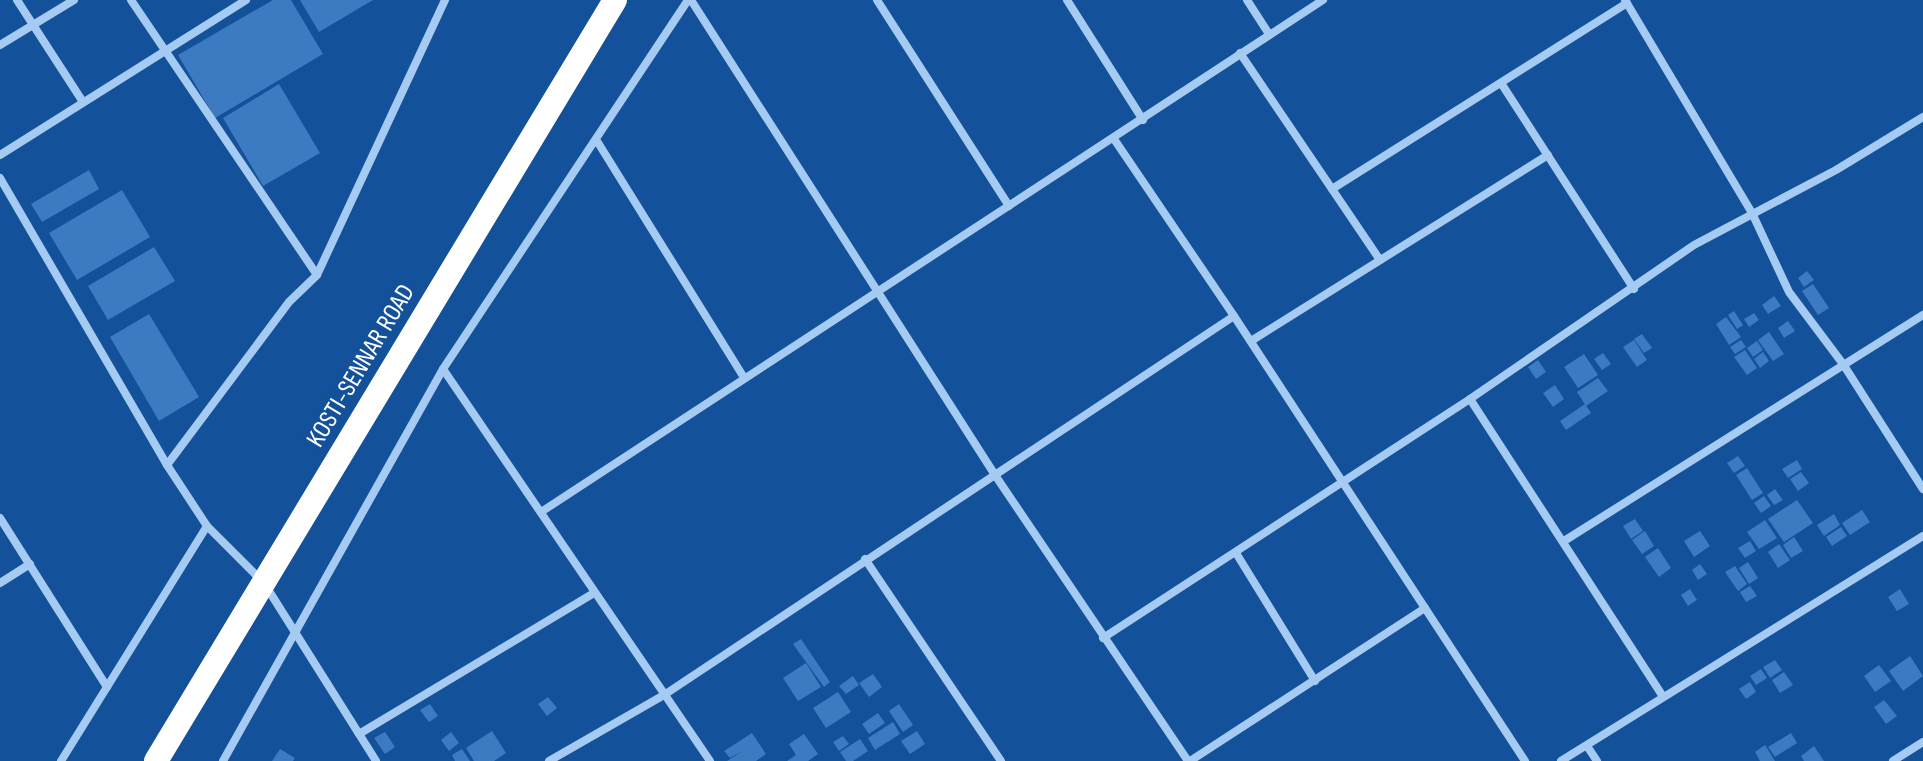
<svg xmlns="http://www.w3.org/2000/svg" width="1923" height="761" viewBox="0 0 1923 761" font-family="'Sofia Sans Condensed',sans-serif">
  <rect width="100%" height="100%" fill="#13519a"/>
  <!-- building -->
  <g fill="#3c7bc1">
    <path d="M273,0H291L323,54L215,118L178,55Z"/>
    <path d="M300,0H373L319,32Z"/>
    <path d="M279,84L320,153L263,186L223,118Z"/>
    <path d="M89,170L99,189L42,222L31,204Z"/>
    <path d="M122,190L150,237L77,280L49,233Z"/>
    <path d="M154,247L175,281L108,320L88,286Z"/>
    <path d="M1807,271L1814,280L1804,287L1798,278Z"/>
    <path d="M1813,284L1829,308L1818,315L1802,291Z"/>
    <path d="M1774,296L1781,306L1768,314L1762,305Z"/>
    <path d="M1734,311L1743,325L1737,329L1728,315Z"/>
    <path d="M1754,313L1759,320L1749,327L1744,319Z"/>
    <path d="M149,314L199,397L159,421L110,337Z"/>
    <path d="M1726,317L1741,337L1729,345L1716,324Z"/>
    <path d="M1788,321L1795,331L1784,338L1778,328Z"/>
    <path d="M1769,332L1784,354L1773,361L1758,340Z"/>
    <path d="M1642,334L1652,348L1644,353L1634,339Z"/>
    <path d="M1634,340L1647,360L1637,367L1623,347Z"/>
    <path d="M1741,340L1746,347L1735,354L1730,347Z"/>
    <path d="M1757,341L1763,350L1753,357L1747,348Z"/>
    <path d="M1745,350L1757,368L1747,375L1734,357Z"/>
    <path d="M1763,352L1769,361L1760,368L1754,359Z"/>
    <path d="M1603,353L1611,364L1602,370L1594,359Z"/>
    <path d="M1584,354L1598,375L1578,388L1564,367Z"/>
    <path d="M1538,360L1546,372L1536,379L1528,367Z"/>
    <path d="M1598,378L1608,391L1586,406L1577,392Z"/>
    <path d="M1555,385L1564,399L1553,407L1543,393Z"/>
    <path d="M1585,404L1591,413L1566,430L1560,421Z"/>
    <path d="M1738,456L1745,466L1734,473L1727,463Z"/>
    <path d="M1797,460L1802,469L1788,478L1782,469Z"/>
    <path d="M1747,468L1763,493L1752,500L1736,475Z"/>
    <path d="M1801,472L1809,483L1798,491L1790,479Z"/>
    <path d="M1775,489L1783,500L1774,505L1767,495Z"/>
    <path d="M1764,496L1771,506L1761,513L1754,503Z"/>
    <path d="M1797,500L1813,523L1784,542L1768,519Z"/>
    <path d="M1862,510L1870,522L1850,535L1842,523Z"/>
    <path d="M1834,514L1840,525L1824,536L1817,525Z"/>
    <path d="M1635,519L1643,531L1631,539L1623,526Z"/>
    <path d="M1765,520L1777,538L1759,549L1747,532Z"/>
    <path d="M1841,527L1847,536L1832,546L1826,537Z"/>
    <path d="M1645,531L1654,546L1642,554L1632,540Z"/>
    <path d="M1700,531L1710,546L1694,557L1684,541Z"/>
    <path d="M1794,537L1803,551L1791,558L1783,545Z"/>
    <path d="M1750,541L1756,551L1745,558L1738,548Z"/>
    <path d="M1779,544L1790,560L1778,568L1768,552Z"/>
    <path d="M1658,548L1671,568L1659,577L1645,557Z"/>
    <path d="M1748,562L1758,578L1749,584L1739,568Z"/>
    <path d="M1700,564L1707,574L1698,580L1692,570Z"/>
    <path d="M1735,566L1747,584L1738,591L1725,572Z"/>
    <path d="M1750,586L1757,596L1746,602L1740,592Z"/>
    <path d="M1690,589L1697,600L1688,606L1681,595Z"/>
    <path d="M1900,589L1909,604L1897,611L1888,597Z"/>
    <path d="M801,639L830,682L824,687L793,644Z"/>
    <path d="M1910,656L1923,676L1903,691L1889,671Z"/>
    <path d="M1775,660L1782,670L1770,678L1763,667Z"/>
    <path d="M806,663L821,687L798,701L783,678Z"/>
    <path d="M1879,665L1891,681L1875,692L1864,676Z"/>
    <path d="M1761,669L1767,678L1756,685L1750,676Z"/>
    <path d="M1784,672L1793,685L1780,693L1772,680Z"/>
    <path d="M873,674L882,687L869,697L859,683Z"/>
    <path d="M853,676L859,685L846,694L839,686Z"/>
    <path d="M1750,682L1756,692L1746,699L1739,689Z"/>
    <path d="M838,692L851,712L826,728L813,708Z"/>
    <path d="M548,697L557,708L547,716L538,704Z"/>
    <path d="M1884,700L1897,716L1886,724L1874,707Z"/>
    <path d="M430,704L438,716L429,722L420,710Z"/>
    <path d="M899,704L913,725L903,732L889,711Z"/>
    <path d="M878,713L885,723L869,734L862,724Z"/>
    <path d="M893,722L900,734L875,750L868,738Z"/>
    <path d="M492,731L506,753L494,761H474L466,748Z"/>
    <path d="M917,731L925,744L910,754L901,741Z"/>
    <path d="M385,732L395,747L385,754L374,738Z"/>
    <path d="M451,732L459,743L449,751L441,740Z"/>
    <path d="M752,733L766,754L756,761H727L744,750L730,758L724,751Z"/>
    <path d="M1791,733L1797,743L1775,757L1768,747Z"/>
    <path d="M804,734L818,754L808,761H787L796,755L789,744Z"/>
    <path d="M843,736L849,744L839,751L833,742Z"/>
    <path d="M860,739L868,751L853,761H846L840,752Z"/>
    <path d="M1765,745L1775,761H1760L1755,752Z"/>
    <path d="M1814,746L1824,761H1804L1801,756Z"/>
    <path d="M280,749L295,758L293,761H272Z"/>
    <path d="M462,749L470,761H455L452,755Z"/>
  </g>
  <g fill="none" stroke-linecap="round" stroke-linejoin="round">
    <!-- street -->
    <g stroke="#a6cbf3" stroke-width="8">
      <path d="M17,0L83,102"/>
      <path d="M131,0L317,275"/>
      <path d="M691,0L995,475L1188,761"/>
      <path d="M877,0L1009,206"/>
      <path d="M1067,0L1143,120"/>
      <path d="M1247,0L1269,34"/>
      <path d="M1625,0L1752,213L1789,292L1843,364L1923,489"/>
      <path d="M0,45L74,0"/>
      <path d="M1240,53L1380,260"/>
      <path d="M1501,83L1634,289"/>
      <path d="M1114,139L1234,316L1525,761"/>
      <path d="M597,141L743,376"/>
      <path d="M0,155L246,0"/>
      <path d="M0,178L167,465L207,526L264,583L376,761"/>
      <path d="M1332,189L1627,3"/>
      <path d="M1251,341L1548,155"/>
      <path d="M443,369L710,761"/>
      <path d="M1470,399L1662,695"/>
      <path d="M167,465L289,302L317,275L445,0"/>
      <path d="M541,512L1323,0"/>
      <path d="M0,518L107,687"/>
      <path d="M1564,541L1923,315"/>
      <path d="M1236,553L1315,681"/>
      <path d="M865,559L1001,761"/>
      <path d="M0,583L30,564"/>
      <path d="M1103,638L1470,399L1694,245L1836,170L1923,117"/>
      <path d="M359,734L594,593"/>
      <path d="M1587,746L1597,761"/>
      <path d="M61,761L207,526"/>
      <path d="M223,761L443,369L688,0"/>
      <path d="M549,761L664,695L1234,316"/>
      <path d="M1190,761L1425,608"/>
      <path d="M1561,761L1923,536"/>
      <path d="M1893,761L1923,742"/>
    </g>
    <!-- highway -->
    <path stroke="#fff" stroke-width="24" d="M156,761L615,0"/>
  </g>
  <g text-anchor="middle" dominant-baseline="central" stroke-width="7" stroke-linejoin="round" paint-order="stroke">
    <!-- street labels -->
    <g font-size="26" fill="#fff" stroke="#13519a">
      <text transform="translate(361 366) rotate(-59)">KOSTI-SENNAR ROAD</text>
    </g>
  </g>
</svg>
